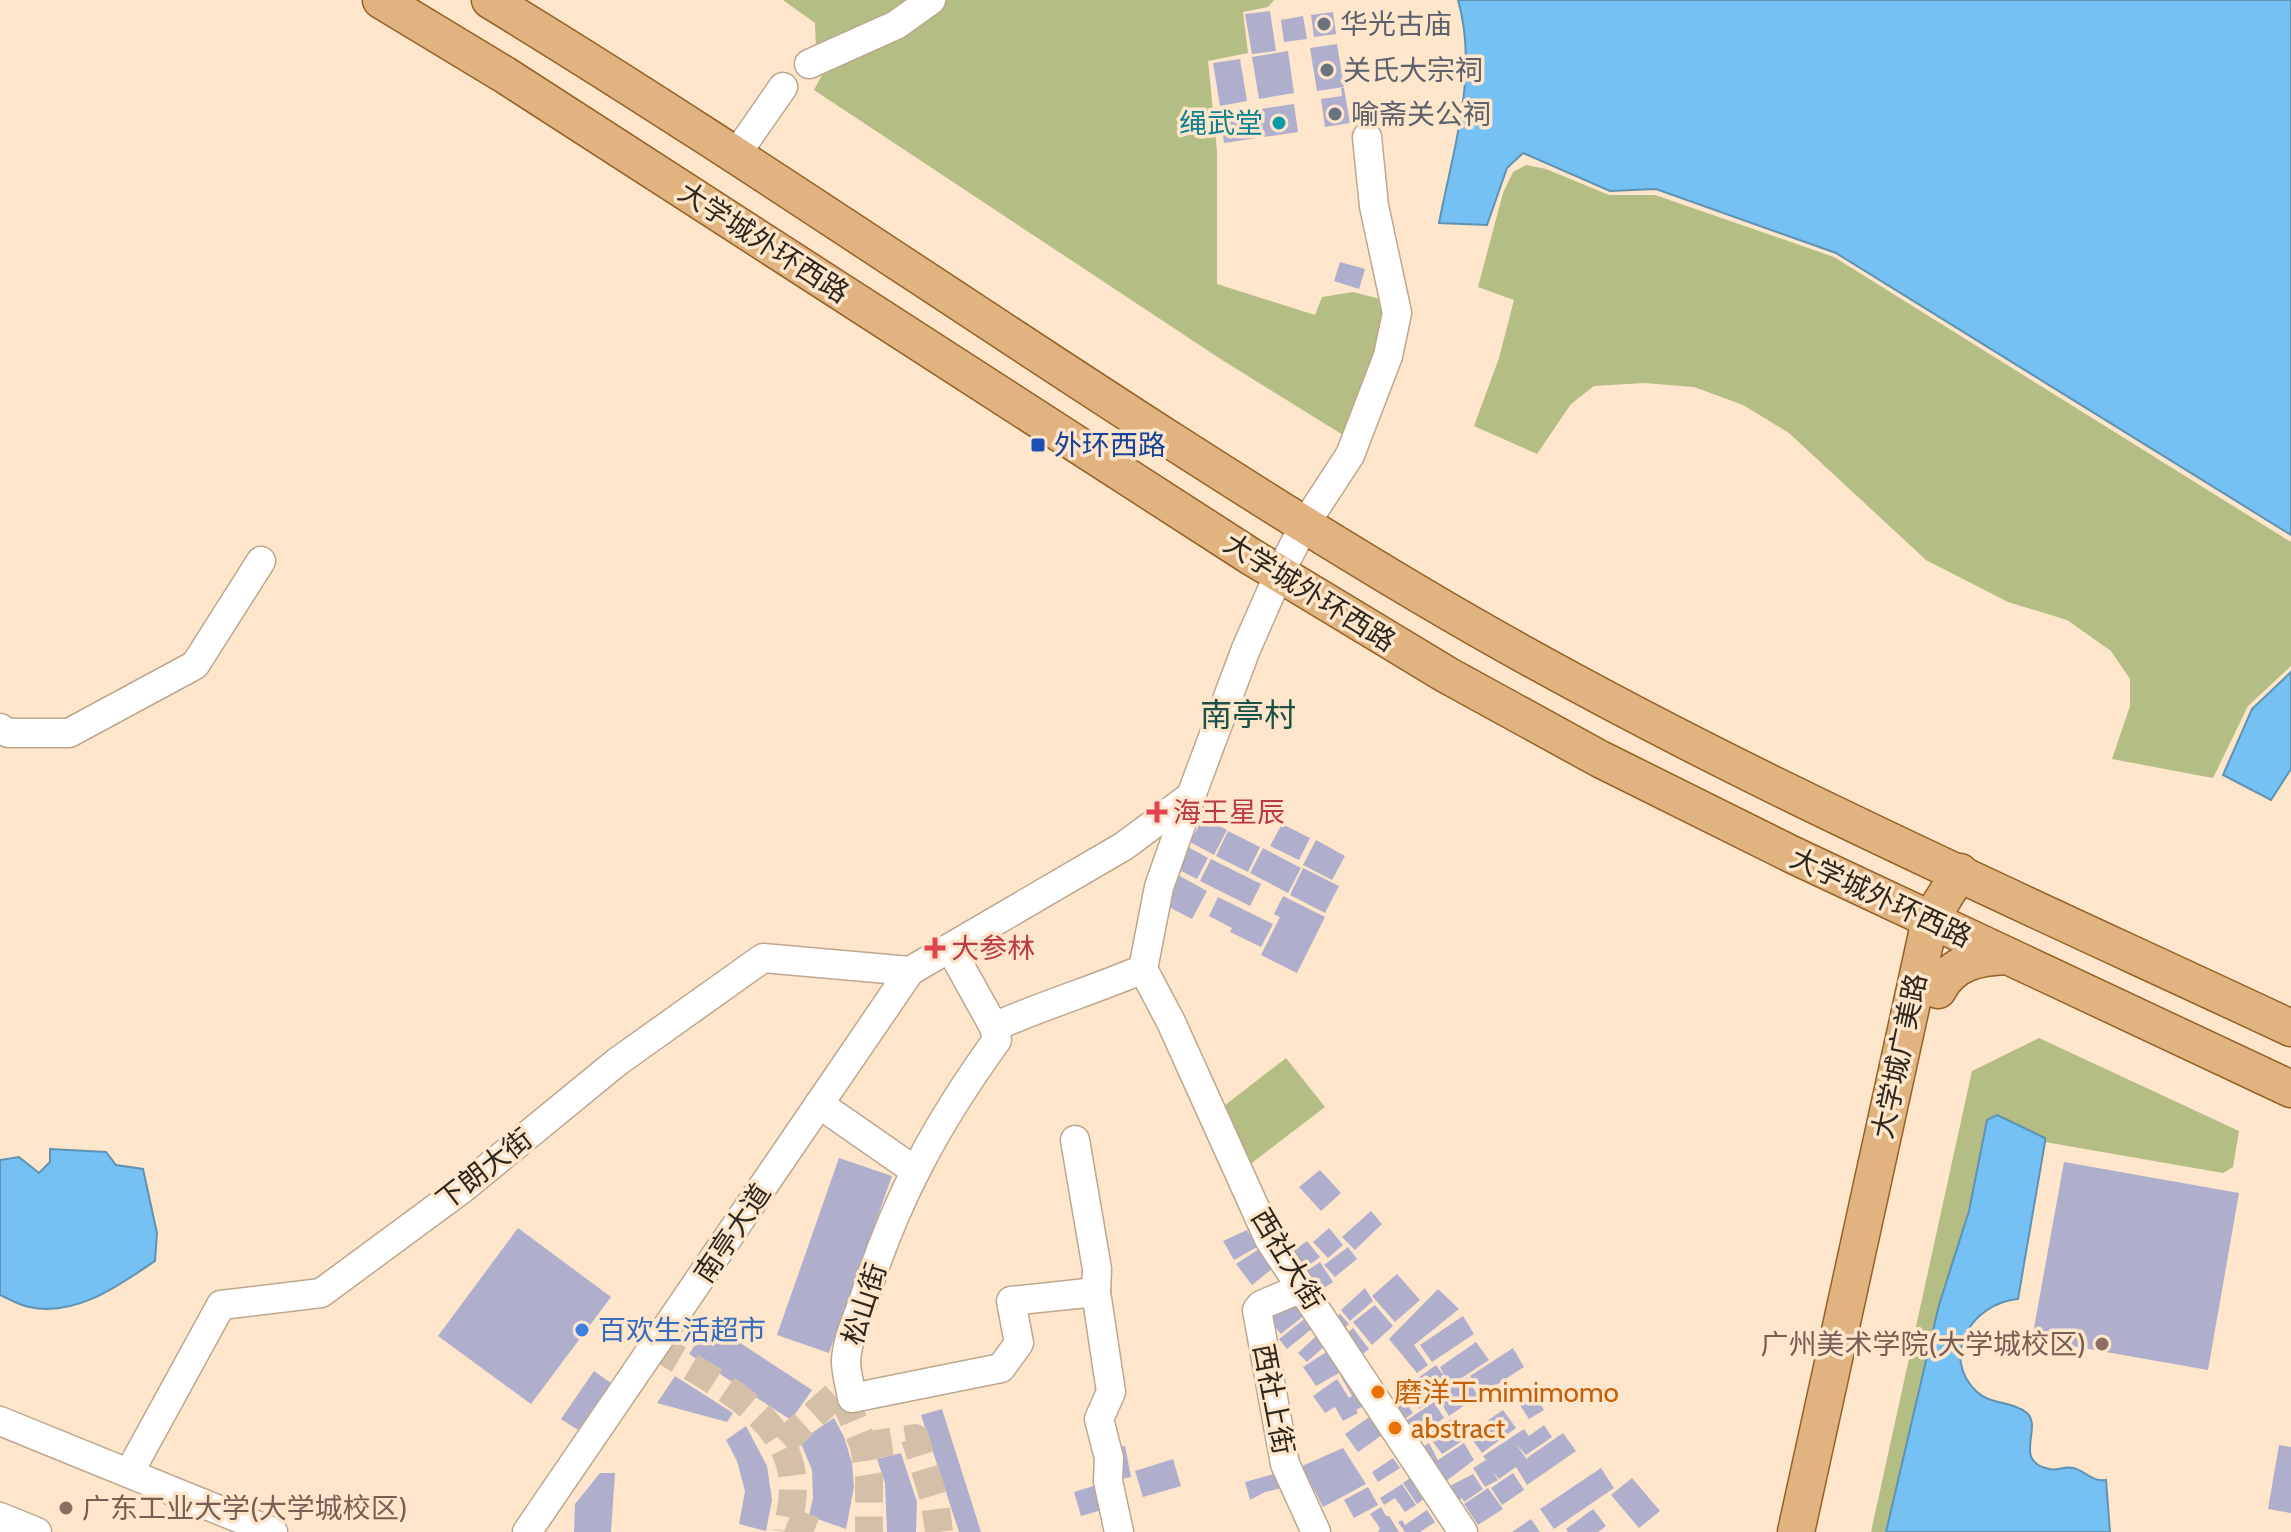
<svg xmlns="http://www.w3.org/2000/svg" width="2291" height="1532" viewBox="0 0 2291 1532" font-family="Cabin,'Noto Sans SC',sans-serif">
  <rect width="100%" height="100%" fill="#fde6cb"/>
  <!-- green -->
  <g fill="#b3bd84">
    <path d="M783,0H915L893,16L816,48L815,23Z"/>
    <path d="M947,0H1274L1268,7L1243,12L1248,53L1208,61L1217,151V284L1315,315L1322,297L1353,292L1384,300L1380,349L1343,435L1219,358L814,90L823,73L897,36Z"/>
    <path d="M1526,165L1546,169L1609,195H1655L1834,257L2291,542V666L2248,706L2213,778L2112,759L2130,706V679L2111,651L2067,620L2008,602L1926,560L1789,433L1743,405L1694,387L1644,383L1594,386L1571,404L1537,454L1474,426L1499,358L1514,300L1478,287L1503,193L1513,172Z"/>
    <path d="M2039,1038L2239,1131L2233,1167L2223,1173L2045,1142V1138L1997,1115L1987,1120L1969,1211L1939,1305L1886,1532H1871L1972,1071Z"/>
    <path d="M1286,1058L1325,1107L1244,1169L1206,1120Z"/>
  </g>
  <!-- water -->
  <g fill="#75c1f3" stroke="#6092b2" stroke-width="2">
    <path d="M1458,0H2291V535L1836,253L1656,189L1610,191L1523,153L1507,168L1487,225L1439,223C1453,150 1479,73 1458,0Z"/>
    <path d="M2291,672V769L2271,800L2223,775L2252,709Z"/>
    <path d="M1997,1115L2045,1138V1142L2018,1299C1972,1303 1939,1356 1977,1392C1991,1405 2013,1401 2027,1413C2043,1428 2012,1461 2049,1469C2057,1471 2065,1466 2073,1468C2086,1471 2091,1482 2106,1480L2110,1532H1886L1939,1305L1969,1211L1987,1120Z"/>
    <path d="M50,1149L106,1152L116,1165L143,1169L157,1233L155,1261C118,1286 76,1317 29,1307C19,1305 9,1299 0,1295V1160L19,1157L39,1173L50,1162Z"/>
  </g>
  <!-- building -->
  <g fill="#afafcd">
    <path d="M1270,11L1276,51L1252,54L1245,14Z"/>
    <path d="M1333,12L1336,34L1314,37L1311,15Z"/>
    <path d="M1303,16L1307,39L1284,42L1281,20Z"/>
    <path d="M1337,44L1344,87L1317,91L1310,48Z"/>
    <path d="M1288,51L1294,93L1259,99L1252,57Z"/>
    <path d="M1240,59L1247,101L1220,106L1213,63Z"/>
    <path d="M1341,88H1344L1350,123L1325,127L1321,99L1342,96Z"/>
    <path d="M1294,104L1298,132L1224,143L1220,115Z"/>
    <path d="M1340,262L1365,269L1359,289L1334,281Z"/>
    <path d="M1203,818L1227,830L1214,855L1190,842Z"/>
    <path d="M1282,824L1310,838L1299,860L1270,846Z"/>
    <path d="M1228,831L1260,847L1248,872L1216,856Z"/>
    <path d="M1316,840L1345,856L1332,880L1303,865Z"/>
    <path d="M1188,847L1208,858L1197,879L1177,869Z"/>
    <path d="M1263,848L1301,868L1288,893L1250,873Z"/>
    <path d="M1211,859L1261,884L1250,906L1200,881Z"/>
    <path d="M1303,868L1339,886L1325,913L1290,895Z"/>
    <path d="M1178,875L1207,891L1192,919L1163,904Z"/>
    <path d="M1283,896L1325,917L1297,973L1261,955L1280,917L1274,914Z"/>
    <path d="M1218,897L1273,924L1261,947L1230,932L1232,928L1209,916Z"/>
    <path d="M839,1158L892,1176L829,1353L777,1335Z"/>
    <path d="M2064,1162L2239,1193L2208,1370L2032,1339Z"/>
    <path d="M1320,1170L1341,1193L1321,1211L1299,1187Z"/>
    <path d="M1371,1211L1382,1224L1355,1250L1342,1237Z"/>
    <path d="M518,1228L611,1297L531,1404L438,1336Z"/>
    <path d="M1329,1228L1343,1245L1328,1258L1313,1242Z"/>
    <path d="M1247,1230L1257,1247L1234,1260L1223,1241Z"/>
    <path d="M1307,1241L1320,1257L1304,1269L1292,1252Z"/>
    <path d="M1348,1247L1357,1259L1335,1277L1324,1265Z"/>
    <path d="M1259,1249L1273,1268L1252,1285L1236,1264Z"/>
    <path d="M1320,1262L1333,1282L1315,1294L1302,1274Z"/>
    <path d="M1397,1274L1420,1300L1395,1322L1372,1296Z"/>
    <path d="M1365,1288L1373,1301L1350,1321L1341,1310Z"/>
    <path d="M1438,1289L1459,1309L1414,1345L1428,1365L1417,1373L1389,1339Z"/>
    <path d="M1291,1295L1306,1314L1281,1334L1266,1316Z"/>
    <path d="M1375,1305L1393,1326L1372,1345L1353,1322Z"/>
    <path d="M1340,1314L1349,1324L1307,1362L1298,1353Z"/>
    <path d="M1463,1316L1474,1334L1432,1362L1420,1345Z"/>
    <path d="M1307,1317L1314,1327L1287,1349L1279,1339Z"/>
    <path d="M710,1323L812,1390L791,1420L689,1354Z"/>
    <path d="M1353,1328L1369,1349L1339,1373L1316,1386L1303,1367L1328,1351Z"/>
    <path d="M1476,1342L1489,1360L1451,1385L1452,1387L1467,1377L1478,1396L1449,1416L1437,1397L1419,1409L1404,1388L1436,1365L1445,1377L1440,1367Z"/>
    <path d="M1513,1348L1524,1367L1481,1395L1470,1376Z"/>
    <path d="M1361,1361L1374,1384L1355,1395L1375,1385L1382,1396L1356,1410L1358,1413L1343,1421L1335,1407L1325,1413L1313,1396L1337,1379L1349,1398L1352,1396L1340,1375Z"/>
    <path d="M594,1371L611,1383L578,1430L561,1419Z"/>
    <path d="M675,1376L733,1413L727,1422L657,1403Z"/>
    <path d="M1531,1390L1544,1410L1529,1419L1516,1399Z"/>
    <path d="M1401,1395L1413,1413L1358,1452L1345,1434Z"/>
    <path d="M1434,1402L1444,1418L1393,1453L1383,1436Z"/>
    <path d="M942,1409L981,1532H959L921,1415Z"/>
    <path d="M1503,1410L1516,1428L1482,1453L1468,1434Z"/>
    <path d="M834,1418L844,1437L852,1463L854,1487L846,1529L809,1516L813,1498L812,1470L800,1441Z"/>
    <path d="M1453,1418L1467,1438L1442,1454L1427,1434Z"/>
    <path d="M1544,1425L1552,1437L1526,1455L1516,1444L1528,1461L1527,1458L1563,1433L1576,1451L1527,1485L1516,1467L1499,1479L1493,1472L1498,1480L1485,1487L1473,1468L1486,1460L1483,1456L1524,1429L1529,1436Z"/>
    <path d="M746,1426L767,1466L772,1500L766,1531L739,1524L745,1491L737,1461L726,1440Z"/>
    <path d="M1429,1443L1438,1460L1464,1443L1474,1460L1429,1494L1397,1458L1404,1452L1409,1456Z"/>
    <path d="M2279,1445L2291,1447V1513L2268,1509Z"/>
    <path d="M1125,1446L1131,1477L1103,1483L1097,1451Z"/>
    <path d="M1343,1448L1366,1484L1323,1507L1302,1466Z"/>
    <path d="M901,1453L917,1502L916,1532H887L885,1483L877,1459Z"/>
    <path d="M1393,1458L1400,1468L1378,1482L1372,1472Z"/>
    <path d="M1173,1459L1181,1486L1143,1497L1135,1471Z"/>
    <path d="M1299,1467L1287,1487L1265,1492L1250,1500L1245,1482Z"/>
    <path d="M1601,1468L1614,1488L1554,1529L1540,1509Z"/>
    <path d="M600,1473H615L611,1532H574L575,1504Z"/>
    <path d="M1513,1473L1524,1490L1502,1505L1491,1488Z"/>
    <path d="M1473,1474L1483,1489L1464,1502L1462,1498L1456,1502L1446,1488Z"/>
    <path d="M1413,1476L1428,1496L1417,1504L1403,1483Z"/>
    <path d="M1632,1478L1660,1511L1639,1528L1611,1495Z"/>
    <path d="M1103,1483L1109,1508L1081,1516L1074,1492Z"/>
    <path d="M1402,1484L1416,1505L1405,1512L1395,1498L1384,1505L1380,1498Z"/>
    <path d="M1368,1487L1378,1505L1354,1518L1344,1500Z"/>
    <path d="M1488,1488L1503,1509L1478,1525L1464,1504Z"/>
    <path d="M1381,1507L1386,1516H1389L1399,1532H1378L1380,1528L1370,1514Z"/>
    <path d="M1593,1509L1606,1526L1598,1532H1568L1566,1529Z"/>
    <path d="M1427,1510L1435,1522L1420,1532H1405L1398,1522L1402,1520L1405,1525Z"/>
    <path d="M1531,1519L1540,1532H1512Z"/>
  </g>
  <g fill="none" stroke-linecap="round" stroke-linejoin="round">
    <!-- minor-tunnel -->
    <g stroke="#d4c0a8" stroke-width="28" stroke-dasharray="28 14" stroke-linecap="butt">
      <path d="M655,1345C709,1380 794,1415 793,1489C793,1503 789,1518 787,1532"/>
      <path d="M783,1443L841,1390L864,1446L869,1477V1532"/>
      <path d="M864,1446L915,1438L935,1502L939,1532"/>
      <path d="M788,1521L817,1532"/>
    </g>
    <defs>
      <g id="minor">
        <path d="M809,64L896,25L931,0"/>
        <path d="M735,156L783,87"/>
        <path d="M0,728L8,733H69L195,665L261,561"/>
        <path d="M950,948L994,1027L997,1040C937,1123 896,1198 865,1296C858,1317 847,1339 846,1361C846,1373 850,1386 852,1398L1001,1368L1019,1343L1011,1301L1096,1292"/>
        <path d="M1143,969L1171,1022L1269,1239L1463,1532"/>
        <path d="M1143,969L1159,887L1191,796"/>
        <path d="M994,1027C1043,1005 1094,990 1143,969"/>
        <path d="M819,1104L914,1170"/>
        <path d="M1075,1140L1097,1269L1096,1292L1111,1392L1099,1419L1109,1458L1108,1481L1119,1532"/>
        <path d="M1302,1288L1261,1305L1257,1310L1285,1464L1316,1532"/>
        <path d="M0,1421L273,1532"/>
        <path d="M129,1473L221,1305L321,1293L462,1189L617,1062L763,958L910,971"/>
        <path d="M0,1517L37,1532"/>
        <path d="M527,1532L910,971L1124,846L1191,796L1246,649L1279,574L1305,524L1350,455L1388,356L1397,313L1374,206L1367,137"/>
      </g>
      <g id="major">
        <path d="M381,0L505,75L1250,556L1447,675L1600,759L1793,855L2291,1089"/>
        <path d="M490,0C805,192 1105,408 1422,596C1700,761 1998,891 2291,1028"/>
        <path d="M1938,990C1952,962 1979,957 2007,956"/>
        <path d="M1796,1532L1930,920L1960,872"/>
      </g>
    </defs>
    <!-- minor casing -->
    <use href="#minor" stroke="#bda78e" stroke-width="31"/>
    <!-- major casing -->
    <use href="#major" stroke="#956126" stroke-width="39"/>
    <!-- minor -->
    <use href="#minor" stroke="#fff" stroke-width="28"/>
    <!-- major -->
    <use href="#major" stroke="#e0b380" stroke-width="36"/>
  </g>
  <!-- markers -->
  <g fill="#6b7280" stroke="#fde6cb" stroke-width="3">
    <circle cx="1324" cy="24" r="8"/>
    <circle cx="1327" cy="70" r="8"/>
    <circle cx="1335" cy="114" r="8"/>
  </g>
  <circle fill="#0f9aa8" stroke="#fde6cb" stroke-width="3" cx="1279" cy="123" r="8"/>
  <rect fill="#1a4fb4" stroke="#fde6cb" stroke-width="3" x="1030" y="437" width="16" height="16" rx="4"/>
  <g fill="#e0444e" stroke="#fde6cb" stroke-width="3">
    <path d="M1153 800h8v8h8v8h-8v8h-8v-8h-8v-8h8z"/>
    <path d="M931 936h8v8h8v8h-8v8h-8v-8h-8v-8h8z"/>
  </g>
  <circle fill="#3f7fe0" stroke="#fde6cb" stroke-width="3" cx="582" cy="1330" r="8"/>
  <g fill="#8d6e63" stroke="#fde6cb" stroke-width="3">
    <circle cx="2102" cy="1344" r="8"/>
    <circle cx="66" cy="1508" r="8"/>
  </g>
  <g fill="#e8710a" stroke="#fde6cb" stroke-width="3">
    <circle cx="1378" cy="1392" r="8"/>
    <circle cx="1395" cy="1428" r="8"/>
  </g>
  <g text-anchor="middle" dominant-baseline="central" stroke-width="7" stroke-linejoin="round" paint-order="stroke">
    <!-- worship labels -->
    <g font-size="28" fill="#5b616d" stroke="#fde6cb" text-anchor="start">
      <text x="1340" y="24">华光古庙</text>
      <text x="1343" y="70">关氏大宗祠</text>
      <text x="1351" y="114">喻斋关公祠</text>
    </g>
    <!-- culture labels -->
    <g font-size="28" fill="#0d838f" stroke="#fde6cb" text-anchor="end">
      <text x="1263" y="123">绳武堂</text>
    </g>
    <!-- street labels -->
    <g font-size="28" fill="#2f261c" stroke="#fde6cb">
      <text transform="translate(764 242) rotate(33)">大学城外环西路</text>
      <text transform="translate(1310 592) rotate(32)">大学城外环西路</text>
      <text transform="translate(1881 897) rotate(25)">大学城外环西路</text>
      <text transform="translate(1899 1056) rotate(-78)">大学城广美路</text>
      <text transform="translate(484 1169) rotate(-38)">下朗大街</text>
      <text transform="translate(732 1233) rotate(-56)">南亭大道</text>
      <text transform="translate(1288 1259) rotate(59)">西社大街</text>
      <text transform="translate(864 1304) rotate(-72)">松山街</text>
      <text transform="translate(1274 1399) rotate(79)">西社上街</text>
    </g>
    <!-- transit labels -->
    <g font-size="28" fill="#164399" stroke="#fde6cb" text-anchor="start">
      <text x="1054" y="445">外环西路</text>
    </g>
    <!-- health labels -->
    <g font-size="28" fill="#be3a42" stroke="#fde6cb" text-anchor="start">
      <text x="1173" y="812">海王星辰</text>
      <text x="951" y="948">大参林</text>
    </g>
    <!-- shop labels -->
    <g font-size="28" fill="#366cbe" stroke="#fde6cb" text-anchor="start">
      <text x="598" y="1330">百欢生活超市</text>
    </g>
    <!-- education labels -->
    <g font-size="28" fill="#785e54" stroke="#fde6cb" text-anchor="end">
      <text x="2086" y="1344">广州美术学院(大学城校区)</text>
      <text x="82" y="1508" text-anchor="start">广东工业大学(大学城校区)</text>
    </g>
    <!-- food labels -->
    <g font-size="28" fill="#c56008" stroke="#fde6cb" text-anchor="start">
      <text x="1394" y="1392">磨洋工mimimomo</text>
      <text x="1411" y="1428">abstract</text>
    </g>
    <!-- quarter labels -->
    <g font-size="32" fill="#1a5046" stroke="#fde6cb">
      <text x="1248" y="714">南亭村</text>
    </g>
  </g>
</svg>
